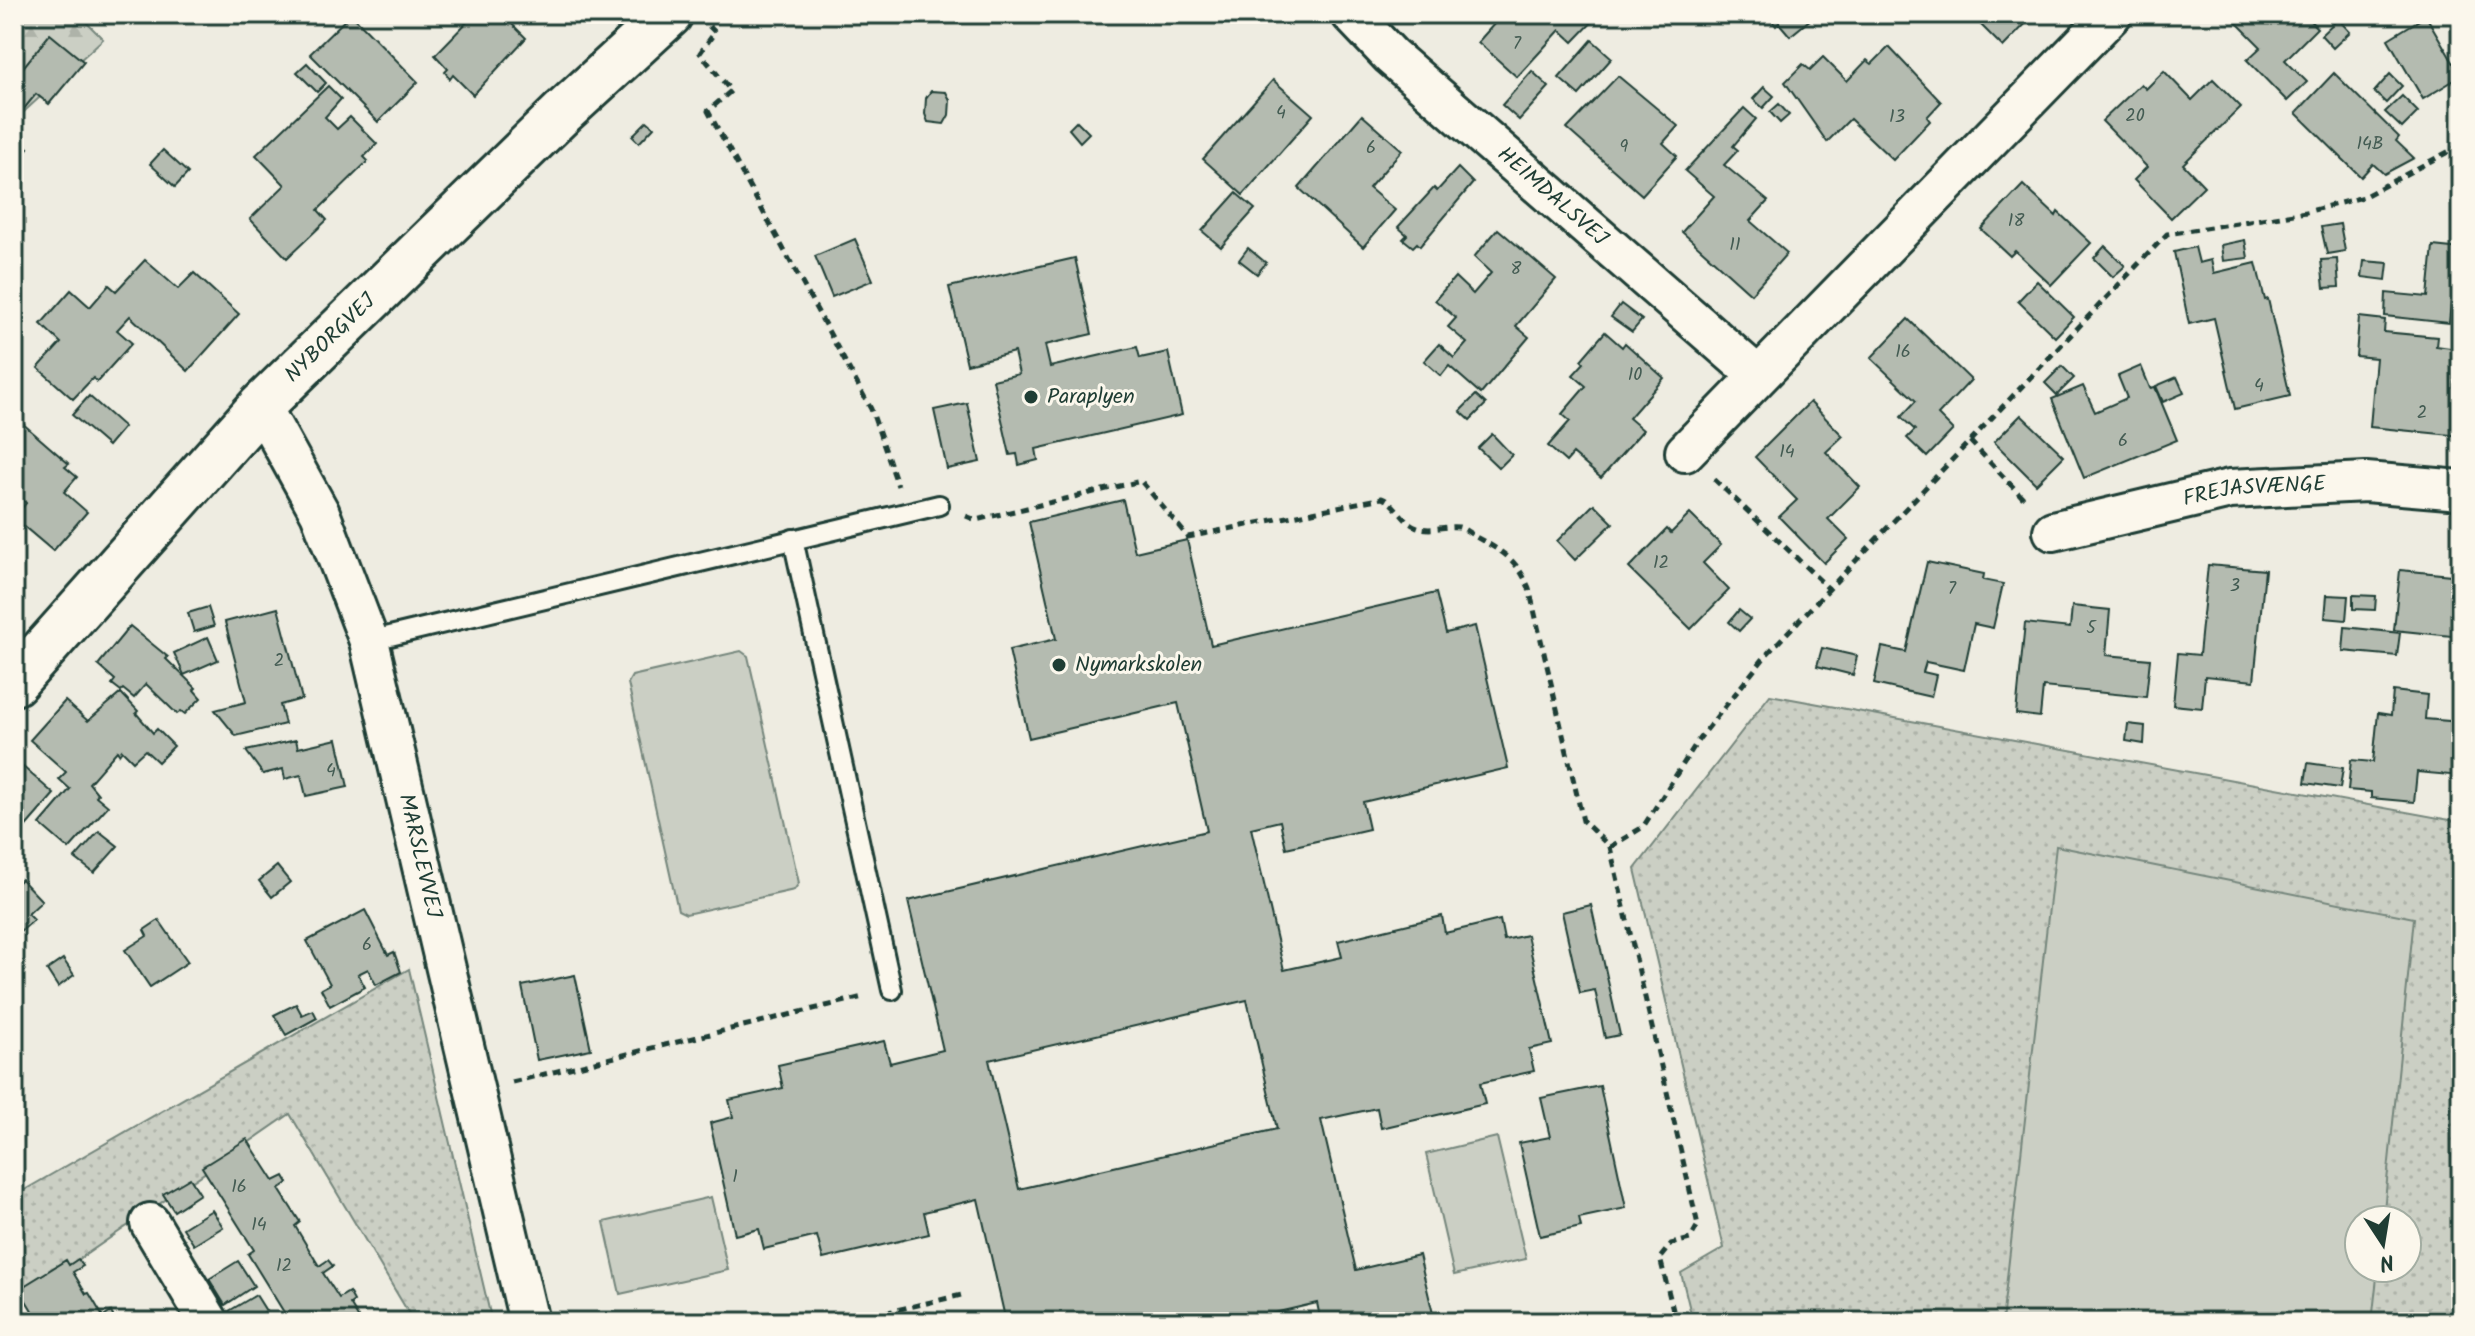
<svg xmlns="http://www.w3.org/2000/svg" width="2475" height="1336" viewBox="0 0 2475 1336" font-family="Kalam,sans-serif">
  <defs>
    <pattern id="grass-dots" width="8" height="8" patternUnits="userSpaceOnUse" patternTransform="scale(2)"><rect width="8" height="8" fill="#cbcfc4"/><path d="M2 2h.1M6 6h.1" fill="none" stroke="#aeb3a9" stroke-width="1.8" stroke-linecap="round"/></pattern>
    <pattern id="forest-firs" width="22" height="20" patternUnits="userSpaceOnUse" patternTransform="scale(2)"><rect width="22" height="20" fill="#cbcfc4"/><path d="M5 1l3.5 6h-7zM16 11l3.5 6h-7z" fill="#aeb3a9"/></pattern>
  </defs>
  <rect width="100%" height="100%" fill="#eeece1"/>
  <filter id="ink" filterUnits="userSpaceOnUse"><feTurbulence type="fractalNoise" baseFrequency=".0125" numOctaves="2"/><feDisplacementMap in="SourceGraphic" scale="16" xChannelSelector="R" yChannelSelector="G"/><feConvolveMatrix kernelMatrix="1 2 1 2 8 2 1 2 1" color-interpolation-filters="sRGB"/></filter>
  <g filter="url(#ink)">
    <!-- grass -->
    <g fill="url(#grass-dots)" stroke="#75867c" stroke-width="2" fill-rule="evenodd">
      <path d="M1770,695L2461,822V1246L2453,1322H1693L1681,1273L1724,1248L1635,869ZM2359,1220H2407V1268H2359Z"/>
      <path d="M409,969L492,1322H414L290,1114L14,1304V1196Z"/>
    </g>
    <!-- forest -->
    <path fill="url(#forest-firs)" stroke="#75867c" stroke-width="2" d="M14,14H78L103,39L14,121Z"/>
    <!-- garden -->
    <g fill="#cbcfc4" stroke="#75867c" stroke-width="2">
      <path d="M741,651L748,656L799,883L794,890L686,914L678,910L628,683L632,676Z"/>
      <path d="M2056,846L2414,918L2383,1220H2359V1268H2378L2372,1322H2002Z"/>
      <path d="M1497,1137L1526,1259L1454,1275L1426,1154Z"/>
      <path d="M711,1197L728,1270L620,1294L604,1222Z"/>
    </g>
    <!-- building -->
    <g fill="#b4bbb0" stroke="#1f3d34" stroke-width="2" fill-rule="evenodd">
      <path d="M351,14L418,82L378,122L310,54Z"/>
      <path d="M481,14H502L526,38L473,95L453,75L450,79L445,72L448,69L435,55L474,15L477,18Z"/>
      <path d="M1503,14H1600L1573,42L1560,30L1517,77L1478,42Z"/>
      <path d="M1767,14H1817L1790,36L1779,23L1776,26Z"/>
      <path d="M1970,14H2035L2003,47Z"/>
      <path d="M2228,14H2304L2317,28L2285,60L2307,82L2287,101L2247,60L2261,47Z"/>
      <path d="M2426,16L2461,76L2423,99L2388,39Z"/>
      <path d="M2338,19L2350,32L2333,48L2321,35Z"/>
      <path d="M50,34L84,62L49,104L36,94L14,121V72L17,75Z"/>
      <path d="M1592,40L1612,58L1579,95L1559,78Z"/>
      <path d="M1889,47L1941,102L1927,117L1930,121L1893,160L1850,119L1827,142L1785,82L1803,64L1810,70L1823,57L1847,81L1867,60L1872,64Z"/>
      <path d="M307,63L326,83L317,92L297,72Z"/>
      <path d="M1532,71L1549,87L1519,120L1502,105Z"/>
      <path d="M2164,71L2192,100L2213,79L2241,107L2183,164L2204,186L2171,218L2134,180L2147,167L2102,121L2141,84L2146,89Z"/>
      <path d="M2334,73L2399,137L2396,141L2414,158L2384,174L2373,164L2361,177L2296,113Z"/>
      <path d="M2390,74L2402,86L2386,103L2374,92Z"/>
      <path d="M1618,76L1678,126L1663,143L1677,156L1642,195L1567,129Z"/>
      <path d="M1273,80L1313,115L1243,195L1203,159Z"/>
      <path d="M328,86L341,99L325,117L337,129L350,117L377,144L364,157L368,161L318,210L327,220L287,258L250,219L285,185L256,155Z"/>
      <path d="M1764,87L1774,96L1763,108L1753,99Z"/>
      <path d="M931,91L946,92L950,100L949,115L944,124L928,122L925,114L926,98Z"/>
      <path d="M2402,96L2418,112L2402,128L2385,112Z"/>
      <path d="M1779,104L1789,115L1780,123L1770,112Z"/>
      <path d="M1744,108L1756,119L1733,146L1738,150L1724,165L1768,201L1750,221L1787,253L1751,294L1682,232L1714,196L1685,171Z"/>
      <path d="M1362,115L1402,150L1369,188L1395,210L1363,247L1299,188Z"/>
      <path d="M647,121L654,127L639,143L632,136Z"/>
      <path d="M1077,121L1089,133L1080,142L1069,129Z"/>
      <path d="M14,137L28,148L14,165Z"/>
      <path d="M163,150L188,173L175,187L150,164Z"/>
      <path d="M1458,168L1473,183L1420,246L1417,243L1413,247L1403,239L1407,235L1398,227L1434,188L1437,191Z"/>
      <path d="M2023,185L2056,216L2058,212L2091,243L2051,285L2015,251L2010,256L1981,229Z"/>
      <path d="M1236,193L1255,209L1221,247L1202,231Z"/>
      <path d="M2340,224L2345,251L2327,254L2321,227Z"/>
      <path d="M1498,229L1556,279L1516,326L1529,337L1481,394L1449,366L1441,376L1424,361L1439,344L1454,358L1467,343L1448,327L1456,318L1435,300L1455,277L1473,294L1491,273L1474,257Z"/>
      <path d="M855,239L873,280L832,297L815,256Z"/>
      <path d="M2245,240L2248,258L2223,261L2221,245Z"/>
      <path d="M2105,246L2125,266L2113,277L2094,258Z"/>
      <path d="M2433,246L2461,249V304L2451,303L2449,323L2385,316L2386,293L2428,297Z"/>
      <path d="M2195,247L2199,263L2211,260L2214,273L2256,263L2265,300L2268,299L2290,396L2235,409L2214,318L2189,324L2174,252Z"/>
      <path d="M1248,248L1266,263L1257,274L1239,260Z"/>
      <path d="M1075,258L1092,334L1045,345L1050,367L1137,347L1140,358L1168,352L1182,415L1036,449L1038,460L1019,465L1017,454L1010,455L993,380L1019,374L1014,352L967,364L949,287Z"/>
      <path d="M2337,259L2339,287L2324,288L2321,260Z"/>
      <path d="M145,260L178,289L194,273L239,314L188,371L130,316L117,330L132,343L97,382L93,378L73,399L38,368L61,343L41,324L71,290L90,307L109,285L116,291Z"/>
      <path d="M2364,261L2388,263L2386,280L2362,277Z"/>
      <path d="M2037,281L2074,317L2055,337L2018,301Z"/>
      <path d="M1621,304L1642,320L1632,332L1611,317Z"/>
      <path d="M2359,317L2385,320L2384,332L2437,337L2436,346L2458,349L2454,388L2461,389V436L2370,427L2376,358L2356,356Z"/>
      <path d="M1908,319L1971,380L1938,415L1953,430L1927,457L1907,438L1915,430L1901,417L1916,401L1871,358Z"/>
      <path d="M1605,332L1622,347L1625,343L1664,378L1629,418L1643,430L1601,478L1573,454L1566,462L1548,446L1570,421L1562,414L1586,386L1573,375L1584,363L1581,360Z"/>
      <path d="M2062,366L2074,378L2057,395L2045,383Z"/>
      <path d="M2141,366L2150,388L2155,387L2177,440L2084,478L2052,399L2083,386L2095,412L2127,398L2118,376Z"/>
      <path d="M2177,377L2184,393L2163,402L2156,386Z"/>
      <path d="M1476,395L1486,404L1470,420L1460,411Z"/>
      <path d="M89,396L124,427L108,446L72,415Z"/>
      <path d="M1810,402L1843,436L1826,452L1860,487L1828,519L1848,539L1824,563L1779,517L1797,500L1755,457Z"/>
      <path d="M967,403L980,462L947,469L934,410Z"/>
      <path d="M2021,415L2064,456L2036,484L1994,442Z"/>
      <path d="M14,416L69,464L65,467L77,477L64,492L87,512L53,551L14,518L26,503L15,493L21,486L14,480Z"/>
      <path d="M1492,434L1512,455L1499,468L1478,448Z"/>
      <path d="M1123,500L1135,552L1187,540L1211,645L1436,593L1446,633L1475,626L1508,768L1363,802L1369,829L1286,848L1280,821L1251,828L1284,970L1342,957L1338,941L1442,916L1445,933L1500,920L1504,940L1527,935L1552,1044L1529,1049L1534,1071L1480,1083L1485,1104L1381,1128L1377,1108L1321,1120L1356,1270L1419,1255L1435,1322H1321L1317,1303L1236,1322H1006L978,1199L924,1212L929,1234L823,1259L817,1236L764,1249L759,1229L735,1235L710,1123L733,1117L729,1100L783,1088L778,1065L884,1041L890,1063L943,1050L908,901L1207,831L1178,703L1029,738L1009,650L1056,639L1029,522ZM1247,1000L1277,1129L1019,1189L989,1060Z"/>
      <path d="M1594,504L1613,523L1575,560L1557,541Z"/>
      <path d="M1690,514L1721,545L1703,563L1729,590L1691,629L1629,568L1667,529L1671,533Z"/>
      <path d="M1927,562L1984,574L1983,580L2003,584L1993,628L1974,624L1964,670L1926,662L1923,672L1936,675L1931,697L1874,684L1882,647L1906,652Z"/>
      <path d="M2208,565L2265,570L2254,681L2205,676L2202,708L2173,705L2178,653L2199,655Z"/>
      <path d="M2400,570L2461,576V637L2394,630Z"/>
      <path d="M2327,595L2348,596L2346,620L2325,618Z"/>
      <path d="M2353,595L2376,596L2375,610L2353,609Z"/>
      <path d="M2072,606L2110,610L2106,655L2150,659L2146,697L2043,687L2040,717L2016,714L2025,623L2070,628Z"/>
      <path d="M208,607L214,626L194,632L188,613Z"/>
      <path d="M278,608L302,699L280,705L285,724L236,736L215,710L246,702L225,622Z"/>
      <path d="M1739,610L1750,619L1739,631L1729,622Z"/>
      <path d="M130,626L168,657L166,659L196,688L194,690L201,698L185,714L181,711L177,714L146,684L134,698L123,689L121,691L112,684L115,680L98,665Z"/>
      <path d="M2345,627L2400,633L2397,656L2343,651Z"/>
      <path d="M208,637L218,660L184,675L174,653Z"/>
      <path d="M1822,648L1857,656L1853,675L1817,666Z"/>
      <path d="M2393,691L2427,695L2425,719L2461,722V776L2417,772L2414,802L2371,798V792L2348,790L2351,760L2373,762L2378,713L2391,715Z"/>
      <path d="M121,693L138,711L136,713L153,733L157,729L174,746L158,762L145,750L133,761L122,750L119,754L117,751L89,783L98,794L96,796L108,806L69,849L40,824L70,789L59,779L66,772L30,740L65,701L88,721Z"/>
      <path d="M2128,724L2145,726L2144,744L2126,741Z"/>
      <path d="M337,739L348,787L306,796L301,775L285,779L283,769L263,774L246,751L296,740L298,748Z"/>
      <path d="M14,759L54,794L14,840Z"/>
      <path d="M2308,763L2343,768L2340,788L2305,783Z"/>
      <path d="M99,831L118,846L94,873L75,858Z"/>
      <path d="M277,866L290,882L272,897L259,881Z"/>
      <path d="M21,879L42,901L28,914L34,920L19,933L14,928V886Z"/>
      <path d="M1591,905L1620,1035L1605,1038L1595,990L1580,993L1562,912Z"/>
      <path d="M365,910L388,955L394,952L401,972L376,985L368,969L358,974L365,987L330,1006L321,989L330,984L307,941Z"/>
      <path d="M159,920L188,962L150,987L125,950L147,936L144,930Z"/>
      <path d="M63,959L74,975L58,987L47,970Z"/>
      <path d="M575,975L591,1049L537,1060L522,986Z"/>
      <path d="M296,1004L302,1015L313,1010L317,1018L286,1035L274,1015Z"/>
      <path d="M1600,1086L1626,1208L1579,1218L1581,1227L1540,1236L1519,1143L1550,1137L1541,1098Z"/>
      <path d="M247,1139L274,1181L284,1176L288,1183L279,1189L300,1222L295,1226L319,1266L328,1260L333,1266L323,1273L339,1298L349,1292L354,1301L350,1304L361,1322H290L248,1254L254,1250L202,1167Z"/>
      <path d="M190,1178L200,1194L174,1211L163,1194Z"/>
      <path d="M212,1210L223,1227L194,1245L183,1228Z"/>
      <path d="M78,1259L83,1266L73,1272L86,1294L89,1293L102,1315V1318L111,1312L115,1320L111,1322H39L19,1289L66,1260L69,1265Z"/>
      <path d="M238,1261L254,1286L225,1305L209,1279Z"/>
      <path d="M256,1295L266,1311L247,1322H236L229,1311Z"/>
    </g>
    <g fill="none" stroke-linecap="round" stroke-linejoin="round">
      <defs>
        <g id="lane">
          <path d="M793,539L892,990"/>
          <path d="M369,641L939,505"/>
        </g>
        <g id="street">
          <path id="s1" d="M1351,14L1391,56L1758,376"/>
          <path id="s2" d="M261,406L320,513L369,641L529,1322"/>
          <path d="M1685,452L2112,14"/>
          <path id="s3" d="M2053,531L2230,489L2366,482L2461,490"/>
          <path d="M150,1223L209,1322"/>
        </g>
        <g id="secondary">
          <path id="s4" d="M14,683L261,406L562,113L670,14"/>
        </g>
      </defs>
      <!-- lane casing -->
      <use href="#lane" stroke="#1f3d34" stroke-width="24"/>
      <!-- street casing -->
      <use href="#street" stroke="#1f3d34" stroke-width="44"/>
      <!-- secondary casing -->
      <use href="#secondary" stroke="#1f3d34" stroke-width="50"/>
      <!-- path -->
      <g stroke="#1f3d34" stroke-width="5" stroke-dasharray="8 6" stroke-linecap="butt">
        <path d="M709,26L715,32L700,53L731,91L708,111L871,409L898,486"/>
        <path d="M1970,441L2027,502"/>
        <path d="M1714,479L1829,589"/>
        <path d="M966,516L976,520L1141,481L1188,537L1382,498C1397,504 1401,520 1415,526C1430,533 1444,525 1459,527C1464,528 1471,534 1476,537C1503,552 1516,558 1529,588L1583,821L1610,847L1698,1225L1690,1239L1671,1244L1660,1258L1676,1322"/>
        <path d="M1610,847L1643,827L1699,739L1768,653L2167,234L2306,212L2363,197L2461,145"/>
        <path d="M512,1082L863,997"/>
        <path d="M844,1322L966,1294"/>
      </g>
      <!-- lane -->
      <use href="#lane" stroke="#fbf7ec" stroke-width="18"/>
      <!-- street -->
      <use href="#street" stroke="#fbf7ec" stroke-width="38"/>
      <!-- secondary -->
      <use href="#secondary" stroke="#fbf7ec" stroke-width="44"/>
    </g>
  </g>
  <!-- markers -->
  <g fill="#1f3d34" stroke="#fbf7ec" stroke-width="3">
    <circle cx="1031" cy="397" r="8"/>
    <circle cx="1059" cy="665" r="8"/>
  </g>
  <g text-anchor="middle" dominant-baseline="central" stroke-width="6" stroke-linejoin="round" paint-order="stroke">
    <!-- number labels -->
    <g font-size="18" fill="#445c53">
      <text x="1517" y="44">7</text>
      <text x="1281" y="113">4</text>
      <text x="2135" y="116">20</text>
      <text x="1897" y="117">13</text>
      <text x="2370" y="144">14B</text>
      <text x="1624" y="147">9</text>
      <text x="1371" y="148">6</text>
      <text x="2016" y="221">18</text>
      <text x="1735" y="245">11</text>
      <text x="1516" y="269">8</text>
      <text x="1903" y="352">16</text>
      <text x="1635" y="375">10</text>
      <text x="2259" y="386">4</text>
      <text x="2422" y="413">2</text>
      <text x="2123" y="441">6</text>
      <text x="1787" y="452">14</text>
      <text x="1661" y="563">12</text>
      <text x="2235" y="586">3</text>
      <text x="1952" y="589">7</text>
      <text x="2091" y="628">5</text>
      <text x="279" y="661">2</text>
      <text x="331" y="771">4</text>
      <text x="367" y="945">6</text>
      <text x="735" y="1177">1</text>
      <text x="239" y="1187">16</text>
      <text x="259" y="1225">14</text>
      <text x="284" y="1266">12</text>
    </g>
    <!-- street labels -->
    <g font-size="22" fill="#1f3d34" stroke="#fbf7ec">
      <text stroke="none"><textPath href="#s1" startOffset="272">HEIMDALSVEJ</textPath></text>
      <text stroke="none"><textPath href="#s4" startOffset="468">NYBORGVEJ</textPath></text>
      <text stroke="none"><textPath href="#s3" startOffset="206">FREJASVÆNGE</textPath></text>
      <text stroke="none"><textPath href="#s2" startOffset="480">MARSLEVVEJ</textPath></text>
    </g>
    <!-- poi labels -->
    <g font-size="22" fill="#1f3d34" stroke="#fbf7ec" text-anchor="start">
      <text x="1047" y="397">Paraplyen</text>
      <text x="1075" y="665">Nymarkskolen</text>
    </g>
  </g>
  <!-- margin -->
  <rect width="2475" height="1336" fill="none" stroke="#fbf7ec" stroke-width="48"/>
  <rect x="24" y="24" width="2427" height="1288" fill="none" stroke="#1f3d34" stroke-width="3" filter="url(#ink)"/>
  <!-- north arrow -->
  <g transform="translate(2383 1244) rotate(168)"><circle r="38" fill="#fbf7ec" stroke="#a3ada2" stroke-width="2"/>
  <path d="M0-6L14 30L0 20L-14 30Z" fill="#1f3d34"/>
  <text y="-12" font-size="22" font-weight="bold" text-anchor="middle" fill="#1f3d34">N</text>
  </g>
</svg>
